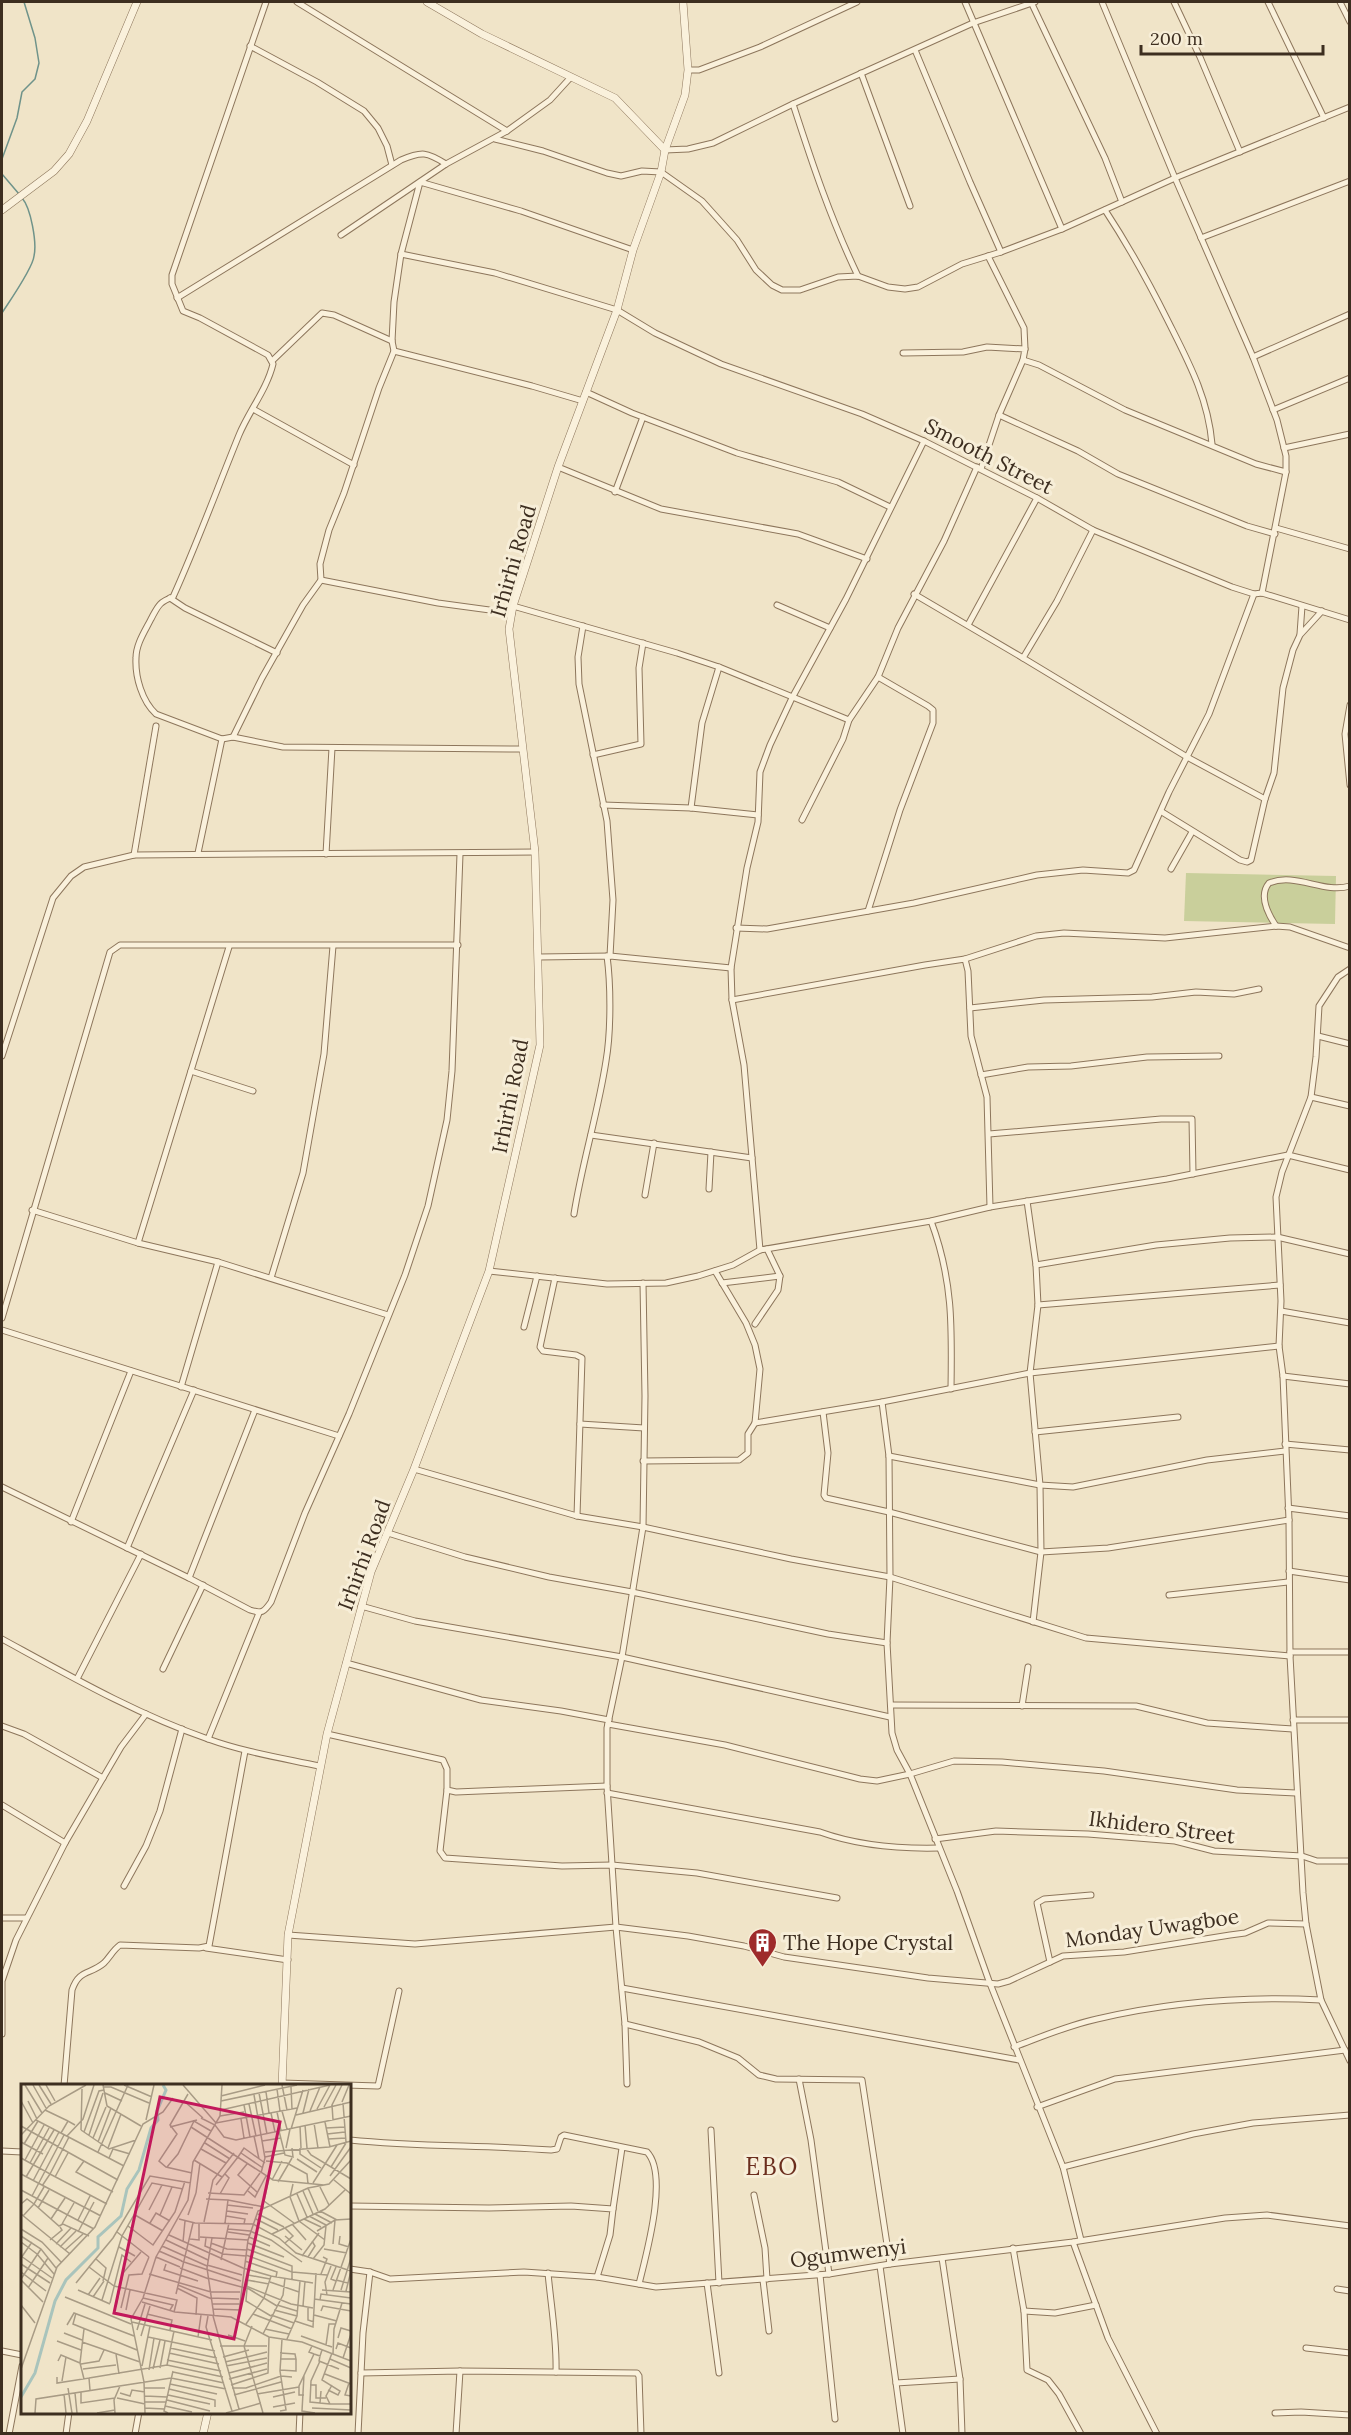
<svg xmlns="http://www.w3.org/2000/svg" width="1351" height="2435" viewBox="0 0 1351 2435" font-family="Lora,serif">
  <rect width="100%" height="100%" fill="#f0e4c8"/>
  <!-- green -->
  <path fill="#c9cf9b" d="M1186,873L1336,876L1335,924L1184,921Z"/>
  <g fill="none" stroke-linecap="round" stroke-linejoin="round">
    <!-- stream -->
    <g stroke="#6f938a" stroke-width="1.5">
      <path d="M19,194L2,174V159L17,118L22,92L35,79L39,63L35,38L24,2"/>
      <path d="M2,313C9,302 33,268 34,256C37,243 31,208 22,198"/>
    </g>
    <defs>
      <g id="minor">
        <path d="M266,2L172,275V284L183,311L200,318L268,355L273,364C267,389 249,411 239,435C217,489 197,544 173,597C159,602 158,606 151,619C145,631 136,644 136,658C135,677 142,701 156,714L222,739L233,737L283,747L522,749"/>
        <path d="M297,2L507,131"/>
        <path d="M965,2L1062,229"/>
        <path d="M1031,2L1105,158L1122,202"/>
        <path d="M1102,2L1175,178L1253,357L1277,420L1286,456V472L1262,593"/>
        <path d="M1174,2L1200,57L1240,152"/>
        <path d="M1268,2L1324,118"/>
        <path d="M1340,2L1350,22"/>
        <path d="M250,46L317,82L364,111L378,128L387,146L392,165"/>
        <path d="M915,50L970,182L1001,252"/>
        <path d="M688,70H699L760,47L857,2"/>
        <path d="M861,73L910,206"/>
        <path d="M793,104C812,163 831,220 858,276"/>
        <path d="M495,139L543,151L607,173L621,176L642,171L661,172L702,201L737,240L756,270L772,285L782,290H800L838,277L858,276L888,287L905,289L918,287L962,264L1001,252L1062,229L1175,178L1350,107"/>
        <path d="M665,150L688,149L713,143L793,104L973,23L1035,2"/>
        <path d="M1105,210C1128,245 1148,281 1167,319C1188,361 1208,397 1212,444"/>
        <path d="M341,235L446,164L507,131L550,100L571,77"/>
        <path d="M1201,238L1350,181"/>
        <path d="M401,254L495,273L617,310L655,333L721,364L862,414L924,441L1037,498L1093,530L1232,587L1254,594L1262,593L1350,620"/>
        <path d="M988,256L1024,328L1025,349"/>
        <path d="M177,298L401,160C422,151 427,152 446,164"/>
        <path d="M394,351L532,386L583,401"/>
        <path d="M903,353L963,352L987,347L1025,349L1023,360"/>
        <path d="M1253,357L1350,314"/>
        <path d="M272,361L322,313L334,315L392,341"/>
        <path d="M586,392L632,413L737,453L838,482L890,507"/>
        <path d="M253,409L354,465"/>
        <path d="M1273,410L1350,378"/>
        <path d="M999,415L1078,451L1118,474L1247,526L1275,534"/>
        <path d="M1284,448L1350,434"/>
        <path d="M558,467L661,509L798,534L867,559"/>
        <path d="M981,469L999,415L1023,360L1039,365L1125,410L1256,464L1286,472"/>
        <path d="M615,492L643,417"/>
        <path d="M1276,528L1350,549"/>
        <path d="M1093,530L1057,601L1023,658L1187,757L1265,799"/>
        <path d="M321,580L438,603L512,613"/>
        <path d="M914,594L1023,658"/>
        <path d="M170,598L185,608L277,653"/>
        <path d="M777,605L830,628"/>
        <path d="M513,606L677,653L719,667L849,720"/>
        <path d="M968,625L1037,498"/>
        <path d="M583,626L578,657L579,684L607,821L613,900L610,956"/>
        <path d="M1300,634L1302,606"/>
        <path d="M1350,705L1345,734L1350,785"/>
        <path d="M233,737L262,678L303,605L321,580L320,564L329,530L344,493L379,388L394,351L392,341L394,302L401,254L420,182L521,211L633,250"/>
        <path d="M593,755L641,744L639,668L643,643"/>
        <path d="M603,805L691,808L758,815"/>
        <path d="M691,808L702,723L719,667"/>
        <path d="M1162,812L1240,860L1247,862L1251,860L1265,799L1274,773L1283,688L1293,650L1300,635L1322,611"/>
        <path d="M802,820L843,739L849,720L878,677L898,628L944,541L977,467"/>
        <path d="M198,853L222,739"/>
        <path d="M326,854L332,748"/>
        <path d="M134,855L156,726"/>
        <path d="M1171,869L1192,832"/>
        <path d="M868,911L900,810L933,723V710L928,706L878,677"/>
        <path d="M1276,926C1268,914 1258,896 1269,883C1296,872 1323,894 1350,886"/>
        <path d="M736,928L767,929L914,903L1037,875L1083,870L1128,873L1134,870L1169,792L1209,714L1254,594"/>
        <path d="M539,957L610,956L731,968"/>
        <path d="M965,959L1036,936L1064,933L1165,938L1276,926L1290,927L1350,948"/>
        <path d="M1350,969L1338,977L1319,1006L1316,1057L1311,1097L1282,1172L1276,1197L1281,1301L1279,1346L1283,1376L1289,1520L1290,1656L1303,1893L1306,1924L1321,2000L1350,2061"/>
        <path d="M732,1000L925,965L965,959L968,971L971,1036L987,1097L990,1207"/>
        <path d="M970,1008L1044,1000L1152,997L1196,992L1234,994L1259,989"/>
        <path d="M1318,1036L1350,1044"/>
        <path d="M2,1056L53,898L71,876L84,867L134,855L535,852"/>
        <path d="M191,1071L253,1091"/>
        <path d="M981,1075L1028,1067L1071,1066L1147,1057L1219,1056"/>
        <path d="M1311,1097L1350,1106"/>
        <path d="M989,1134L1161,1119H1192L1193,1174"/>
        <path d="M591,1135L752,1158"/>
        <path d="M709,1189L711,1152"/>
        <path d="M645,1195L654,1143"/>
        <path d="M1027,1201L1036,1265L1038,1305L1030,1373L1040,1485L1041,1552L1033,1622"/>
        <path d="M32,1210L138,1243L218,1262"/>
        <path d="M574,1214C582,1163 598,1113 606,1061C611,1032 611,986 607,956"/>
        <path d="M931,1221C953,1280 952,1327 951,1389"/>
        <path d="M138,1243L229,947"/>
        <path d="M760,1250L744,1065L732,1000L731,968L747,868L758,822L760,772L770,745L792,698L846,599L924,441"/>
        <path d="M1036,1265L1156,1245L1230,1238L1277,1237L1350,1254"/>
        <path d="M489,1271L607,1284L666,1283L698,1276L733,1265L760,1250L931,1221L990,1207L1167,1179L1288,1155L1350,1170"/>
        <path d="M271,1278L303,1173L324,1054L333,946"/>
        <path d="M555,1278L540,1347L543,1351L576,1355L582,1358L577,1516"/>
        <path d="M722,1283L780,1276"/>
        <path d="M1038,1305L1280,1285"/>
        <path d="M1281,1311L1350,1323"/>
        <path d="M2,1318L110,952L120,945H458"/>
        <path d="M755,1324L778,1290L780,1276L767,1249"/>
        <path d="M524,1327L537,1276"/>
        <path d="M2,1330L339,1436"/>
        <path d="M1283,1376L1350,1384"/>
        <path d="M181,1387L218,1262L388,1315"/>
        <path d="M882,1402L889,1456L890,1577L887,1643L892,1733L897,1750L910,1774L957,1891L989,1981L1063,2167L1081,2240"/>
        <path d="M823,1412L828,1453L824,1495L826,1498L889,1512L1041,1552L1108,1548L1289,1520"/>
        <path d="M755,1423L882,1402L1030,1373L1279,1346"/>
        <path d="M580,1424L644,1428"/>
        <path d="M1035,1432L1178,1417"/>
        <path d="M1285,1444L1350,1450"/>
        <path d="M889,1456L1040,1485L1073,1487L1207,1460L1285,1451"/>
        <path d="M643,1461L739,1460L748,1453V1434L755,1423L760,1369L755,1345L746,1323L715,1271"/>
        <path d="M414,1469L577,1516L643,1527L791,1559L890,1577L1086,1638L1290,1656"/>
        <path d="M2,1487L189,1578L250,1610C262,1614 264,1612 271,1602L305,1513L349,1414L405,1275L428,1206L447,1120L452,1071L460,854"/>
        <path d="M1288,1508L1350,1516"/>
        <path d="M71,1522L131,1371"/>
        <path d="M388,1533L465,1557L549,1577L632,1592L828,1634L887,1643"/>
        <path d="M127,1548L194,1390"/>
        <path d="M1289,1571L1350,1580"/>
        <path d="M189,1578L255,1410"/>
        <path d="M1169,1595L1288,1582"/>
        <path d="M361,1606L415,1621L622,1657L890,1717"/>
        <path d="M2,1639C68,1675 136,1714 208,1739C244,1752 282,1758 319,1766"/>
        <path d="M1290,1652H1350"/>
        <path d="M346,1663L481,1700L561,1711L609,1720"/>
        <path d="M163,1669L203,1585"/>
        <path d="M77,1679L141,1554"/>
        <path d="M891,1705L1136,1706L1207,1723L1293,1729"/>
        <path d="M1022,1706L1028,1667"/>
        <path d="M1293,1720H1350"/>
        <path d="M608,1724L725,1745L860,1779L877,1781L910,1774L954,1761L1002,1762L1104,1771L1237,1790L1296,1793"/>
        <path d="M2,1726L24,1734L103,1778"/>
        <path d="M327,1734L443,1760L447,1769V1790L456,1792L607,1786"/>
        <path d="M208,1739L259,1613"/>
        <path d="M447,1790L440,1851L445,1858L562,1866L612,1865L697,1873L837,1898"/>
        <path d="M607,1793L820,1832C859,1846 898,1849 939,1848"/>
        <path d="M2,1805L65,1843"/>
        <path d="M935,1839L996,1831L1088,1834L1175,1841L1214,1851L1302,1856L1317,1861H1350"/>
        <path d="M124,1886L146,1846L160,1811L182,1729"/>
        <path d="M2,1918H26"/>
        <path d="M288,1935L415,1944L616,1927L688,1936L744,1946L784,1957L928,1978L998,1984L1009,1981L1063,1956L1124,1952L1230,1935L1245,1933L1268,1923L1306,1924"/>
        <path d="M206,1948L288,1960"/>
        <path d="M1050,1962L1037,1903L1044,1899L1091,1895"/>
        <path d="M622,1988L1019,2060"/>
        <path d="M625,2024L699,2042L738,2058L759,2075L776,2079L862,2080L890,2264"/>
        <path d="M2,2034V1981L16,1940L65,1843L121,1747L146,1714"/>
        <path d="M1014,2047C1041,2037 1069,2025 1097,2019C1170,2002 1246,1996 1321,2000"/>
        <path d="M799,2079L811,2140L829,2274"/>
        <path d="M282,2083L378,2086L399,1991"/>
        <path d="M627,2084L625,2024L616,1927L607,1786V1728L622,1657L643,1527L645,1396L643,1283"/>
        <path d="M64,2086L72,1990C79,1969 90,1975 104,1963C110,1957 113,1950 120,1945L199,1948L209,1946L245,1751"/>
        <path d="M1037,2107L1115,2079L1345,2050"/>
        <path d="M711,2130L719,2283"/>
        <path d="M350,2140C417,2147 484,2145 551,2150L557,2149L561,2137L564,2135L647,2152C669,2175 646,2255 639,2284"/>
        <path d="M2,2151L22,2152"/>
        <path d="M1063,2167L1193,2134L1253,2123L1350,2115"/>
        <path d="M754,2195L765,2248L767,2279"/>
        <path d="M350,2206L489,2208L571,2206L613,2209L610,2235L597,2277"/>
        <path d="M613,2209L622,2148"/>
        <path d="M1073,2242L1108,2338L1157,2434"/>
        <path d="M1013,2248L1024,2311L1027,2370L1048,2380L1059,2394L1081,2434"/>
        <path d="M942,2258L960,2379L962,2434"/>
        <path d="M880,2266L903,2434"/>
        <path d="M350,2269L370,2272L390,2279L524,2272L597,2277L656,2287L829,2274L890,2264L1073,2242L1225,2218L1267,2215L1350,2226"/>
        <path d="M548,2273C551,2306 557,2339 556,2372"/>
        <path d="M820,2275L835,2419"/>
        <path d="M763,2280L769,2331"/>
        <path d="M707,2283L719,2373"/>
        <path d="M1337,2289L1350,2291"/>
        <path d="M1024,2311L1055,2313L1096,2305"/>
        <path d="M1306,2348L1350,2353"/>
        <path d="M2,2351L22,2355"/>
        <path d="M361,2373L460,2371L637,2373L639,2376L641,2434"/>
        <path d="M896,2383L960,2379"/>
        <path d="M1275,2413L1301,2412L1350,2415"/>
        <path d="M9,2434L22,2366"/>
        <path d="M66,2434L69,2412"/>
        <path d="M135,2434L139,2412"/>
        <path d="M299,2434L300,2412"/>
        <path d="M358,2434L363,2333L370,2272"/>
        <path d="M456,2434L460,2371"/>
      </g>
      <g id="tertiary">
        <path d="M427,2L482,34L615,98L665,150"/>
        <path d="M2,210L54,171L69,154L87,121L137,2"/>
        <path d="M282,2086L288,1935L327,1734L371,1572L414,1469L489,1271L540,1045L535,852L509,629L513,606L558,467L617,310L633,250L661,172L665,150L685,95L688,70L683,2"/>
        <path d="M203,2434L208,2412"/>
      </g>
    </defs>
    <!-- minor casing -->
    <use href="#minor" stroke="#8d765c" stroke-width="7"/>
    <!-- tertiary casing -->
    <use href="#tertiary" stroke="#8d765c" stroke-width="8"/>
    <!-- minor -->
    <use href="#minor" stroke="#faf1dc" stroke-width="5"/>
    <!-- tertiary -->
    <use href="#tertiary" stroke="#faf1dc" stroke-width="7"/>
  </g>
  <!-- icons -->
  <defs>
    <symbol id="building-pin" viewBox="-11 -11 22 30"><path d="M0 17L-7.5 6A9.5 9.5 0 1 1 7.5 6Z" fill="#9e2a2b" stroke="#f7eed8"/><path d="M-4-6H4V6H1V3H-1V6H-4ZM-2.5-4.3h1.7v1.8h-1.7ZM.8-4.3h1.7v1.8H.8ZM-2.5-1h1.7V.8h-1.7ZM.8-1h1.7V.8H.8Z" fill="#fff"/></symbol>
  </defs>
  <g fill-rule="evenodd">
    <use href="#building-pin" x="746" y="1926" width="33" height="45"/>
  </g>
  <g text-anchor="middle" dominant-baseline="central" stroke-width="6" stroke-linejoin="round" paint-order="stroke">
    <!-- street labels -->
    <g font-size="21" fill="#3d2e20" stroke="#f7eed8">
      <text transform="translate(989 456) rotate(27)">Smooth Street</text>
      <text transform="translate(513 561) rotate(-74)">Irhirhi Road</text>
      <text transform="translate(510 1096) rotate(-79)">Irhirhi Road</text>
      <text transform="translate(364 1555) rotate(-70)">Irhirhi Road</text>
      <text transform="translate(1162 1827) rotate(7)">Ikhidero Street</text>
      <text transform="translate(1152 1928) rotate(-8)">Monday Uwagboe</text>
      <text transform="translate(848 2253) rotate(-7)">Ogumwenyi</text>
    </g>
    <!-- poi labels -->
    <g font-size="21" fill="#3d2e20" stroke="#f7eed8" text-anchor="start">
      <text x="783" y="1942">The Hope Crystal</text>
    </g>
    <!-- quarter labels -->
    <g font-size="24" letter-spacing="1.5" fill="#6b2e1e" stroke="#f7eed8">
      <text x="772" y="2166">EBO</text>
    </g>
  </g>
  <!-- overview -->
  <g transform="translate(21 2084)">
    <rect width="330" height="330" fill="#f0e4c8"/>
    <path fill="none" stroke="#a9c4bc" stroke-width="3" d="M0,313L14,289L34,217L45,196L77,164V153L100,132L106,105L118,86L130,44L137,36L136,27L145,6L142,1"/>
    <path fill="none" stroke="#a89b85" stroke-width="1.5" d="M4,1L21,29M12,1L25,24M18,1L30,20M25,1L34,17M82,1L86,22L120,42M103,1L131,13M162,1L195,39L276,24M261,1L266,26M82,3H90L128,19M270,3L271,25M256,5L259,27M245,8L248,29M84,9L101,17M238,9L246,50M167,10L149,41L156,50L138,77L145,83L171,89M233,11L244,74L240,89M200,12L244,1M0,17L12,39M7,17L16,35M163,17L182,34M200,17L276,1M321,18L328,1M322,19L325,58M228,20L235,52M223,21L229,53M303,23L315,1M296,25L309,1M24,26L47,37M200,26L309,1M261,27L266,45M289,27L299,3M256,28L260,47M250,29L254,48M282,29L288,5M275,31L330,18M199,32L223,28M180,34L194,41L203,53L215,56L330,32M220,35L223,54M15,36L103,82M125,36L133,1M312,36L311,21L321,1M304,38L309,63M293,39L297,64M284,41L286,64M0,42L97,96M279,42L280,64M149,43L176,36M170,43L252,96L303,101M305,44L324,43M270,45L282,6M60,46L88,65L115,56M60,46L61,5M258,47L264,71L272,73L271,64M63,48L78,7L83,6M40,49L47,37L54,41M306,50L324,48M0,51L28,22L65,1M68,51L82,9M46,52L62,35L73,1M233,52L238,75M72,54L85,23M307,55L325,54M241,57L260,54M0,58L22,70M77,58L90,24M184,59L209,75M3,60L17,37M87,64L100,30M265,64L269,45M279,64V70L300,84M285,64L290,71L330,95M180,65L205,79M77,68L107,1M244,68L308,63L330,57M220,69L242,84M217,73L223,64L244,79M244,73L263,69M0,74L29,90L48,53M88,74L92,65L109,70M276,75L296,88M4,76L23,41M173,76L201,93M63,77L55,88L92,108M245,77L266,79L286,90L287,100M9,79L28,44M226,80L217,91L236,108M146,83L157,70L173,37L190,47M310,83L325,59M0,90L80,132M309,92L330,63M5,93L33,46M34,93L47,69M248,94L243,117L273,139M251,96L261,77M313,96L330,110M12,97L38,48M257,98L271,74M292,99L316,61M272,100L269,113L278,137L304,156M195,101L217,73M21,102L29,90L86,120M299,103L308,121M287,104L297,127M0,106L73,145M227,107L234,113L245,92M282,107L292,130M175,109L179,79M187,109L223,111L239,89M199,110L208,94L204,90M276,110L286,133M11,112L43,51M185,115L207,116L204,139M207,116L243,123M0,120L6,115L13,120L23,103M206,121L232,124M17,124L28,106M128,126L141,101M206,127L227,130M299,127L316,136M0,130L49,170M237,130L263,143M294,130L311,139M114,131L142,147M139,131L151,103M167,131L175,109M2,132L13,120L38,142L42,140L68,152M205,132L224,135L223,140M288,132L305,141M30,135L44,114M158,135L174,139L232,140L258,154L275,169L330,187L327,199M235,135L257,146M283,135L300,143M57,136L69,112M183,138L192,96L213,69M129,139L135,129L149,137M41,140L53,119M271,140L285,156M107,142L132,161L154,128L164,97M264,144L272,152L264,159M0,145L21,158L40,178M207,145L229,147L250,156L281,178M296,147L314,136L330,135M57,148L73,118M96,148L128,173M207,148L228,151M251,150L304,125L324,106M148,151L222,184M0,152L20,165L35,184M264,152L281,166M319,152L318,160L328,163M179,153L227,156M228,153L249,162M185,154L184,162L202,170L225,172M191,154L186,184L193,232M169,155L178,156V139M29,156L41,146L39,143M145,156L187,176M0,158L16,170L33,190M162,158L164,137M190,159L206,165L226,166M227,159L263,173M35,160L50,144M312,160L314,136M141,162L186,182M39,163L55,147M98,163L114,172M226,165L271,182V195M303,165L326,169M44,166L62,150M138,167L161,177M225,171L271,188L306,191M0,172L31,194M281,172L298,149M135,173L159,183M287,173L294,162L291,157M0,174L11,158M75,175L85,184L82,197M292,175L303,161L305,142M200,176L208,139M160,177L220,197M224,177L256,188L255,193M0,180L29,199M145,180L143,186L177,197M186,181L221,191M315,183L310,195L315,197M159,184L188,195M222,184L250,192M0,188L25,207M128,190L190,208H219M300,190L306,175L302,173M227,191L225,217L250,232M227,191L249,195M187,194L228,205L256,222M0,195L20,165M0,196L22,218M226,196L248,200M315,196L327,199L325,207M249,198L278,208M55,199L68,183M157,201L191,215M225,202L270,220L292,224M7,204L27,174M156,204L176,214L175,231M57,206L89,220M301,206L330,208M312,206L330,155M320,206L330,174M155,210L172,139M67,211L79,194M306,211L304,198L310,182M44,213L110,240M72,213L83,197M122,214L152,221L149,226M190,214L218,215M293,215L330,220M81,216L101,152L131,99L162,105M299,216L300,210L330,214M121,218L154,228L210,233L248,253L281,258L330,277M89,219L101,171L110,178M191,220H219M0,221L14,239M256,221L276,227M95,222L102,189L120,168M282,222L284,197M287,223V236L293,238M100,224L108,191L121,190L128,173M192,225L220,226M105,226L109,206M253,226L276,232M300,227L302,222L330,227M153,228L156,216L93,202L68,183L92,154L129,92L170,99M55,229L52,240L116,266M126,230L151,236L149,246M232,230L271,245M250,231L273,239M293,231L316,237M187,232L185,243L211,327M192,232L218,325M217,236L227,156L237,127L287,104L308,100L330,76M274,237L292,243L295,189M111,238L191,256M225,240L243,214L250,192L292,199M46,241L53,229L113,252M231,242L223,262L242,329M63,245L59,279L63,295M244,245L268,250M116,246L124,220M43,249L61,256M242,250L262,211L264,194M207,251L224,257M120,252L129,222M280,252L311,263M127,253L194,267M177,253L180,231M317,254L320,244L330,247M266,255L276,232L279,197M36,257L60,266M61,258L119,278M305,261L308,240H315M199,262H246M291,262L288,268L293,270L299,272L301,266M149,264L196,274M315,265L317,259L330,264M148,269L198,280M95,270L98,290M312,270L313,245L321,219M299,272L298,277L318,285M202,273L228,266M226,273L246,268M322,274L330,250M259,275H275L274,270L259,269M309,275L330,284M146,276L200,287M37,277L40,271L59,279M204,278L226,273M60,280L78,277L83,266M146,281L153,247M121,282L129,242M205,282L246,274M139,284L144,257M0,285L36,183L74,143L122,40L142,28L152,14M62,285L95,281M132,285L139,256M128,286L133,254M259,286L275,287V275M152,288L203,299M208,289L246,279M304,290L330,300M283,291L281,327L294,329M36,293V299L68,294L69,306M68,294L146,281L202,293M208,295L246,285M41,297L45,273M328,299L324,311L330,312M149,300L196,310M210,301L247,289L248,253M289,301H295V314H305M311,301L305,312L309,320H330M47,304L51,329M123,304H144M211,304H225L260,292L271,293M148,305L194,316V323M307,306L317,311L319,307L301,296L311,269M300,307L299,319L309,320M60,308V319L94,314M54,309L56,329M99,309L109,312L111,306L124,308M43,310L45,329M236,310L278,303M147,311L189,320M213,311L260,298M283,311H278V302L293,270M124,312L146,313M252,313L274,308M96,314L124,320M146,316L189,327M124,318H145M299,319L289,318L290,297L299,277M144,322L171,328M252,323L274,319M124,324L143,325M291,324L330,326M259,327L265,326L259,287L261,255M14,329L15,315L150,294L205,305M76,329L94,326M94,329L93,316L99,302M124,329L123,298L110,235L122,214L135,173L167,116L172,78L199,32L201,1M147,329L143,327L152,287M205,329L240,319"/>
    <path fill="#c2185b" fill-opacity="0.15" stroke="#c2185b" stroke-width="3" d="M139,13L259,38L213,255L93,229Z"/>
    <rect width="330" height="330" fill="none" stroke="#3d2e20" stroke-width="3"/>
  </g>
  <!-- border -->
  <rect width="1351" height="2435" fill="none" stroke="#3d2e20" stroke-width="6"/>
  <!-- scale -->
  <path d="M1141 45v9h182v-9" fill="none" stroke="#3d2e20" stroke-width="3"/>
  <text x="1150" y="45" font-size="18" fill="#3d2e20" stroke="#f7eed8" stroke-width="4.5" paint-order="stroke">200 m</text>
</svg>
